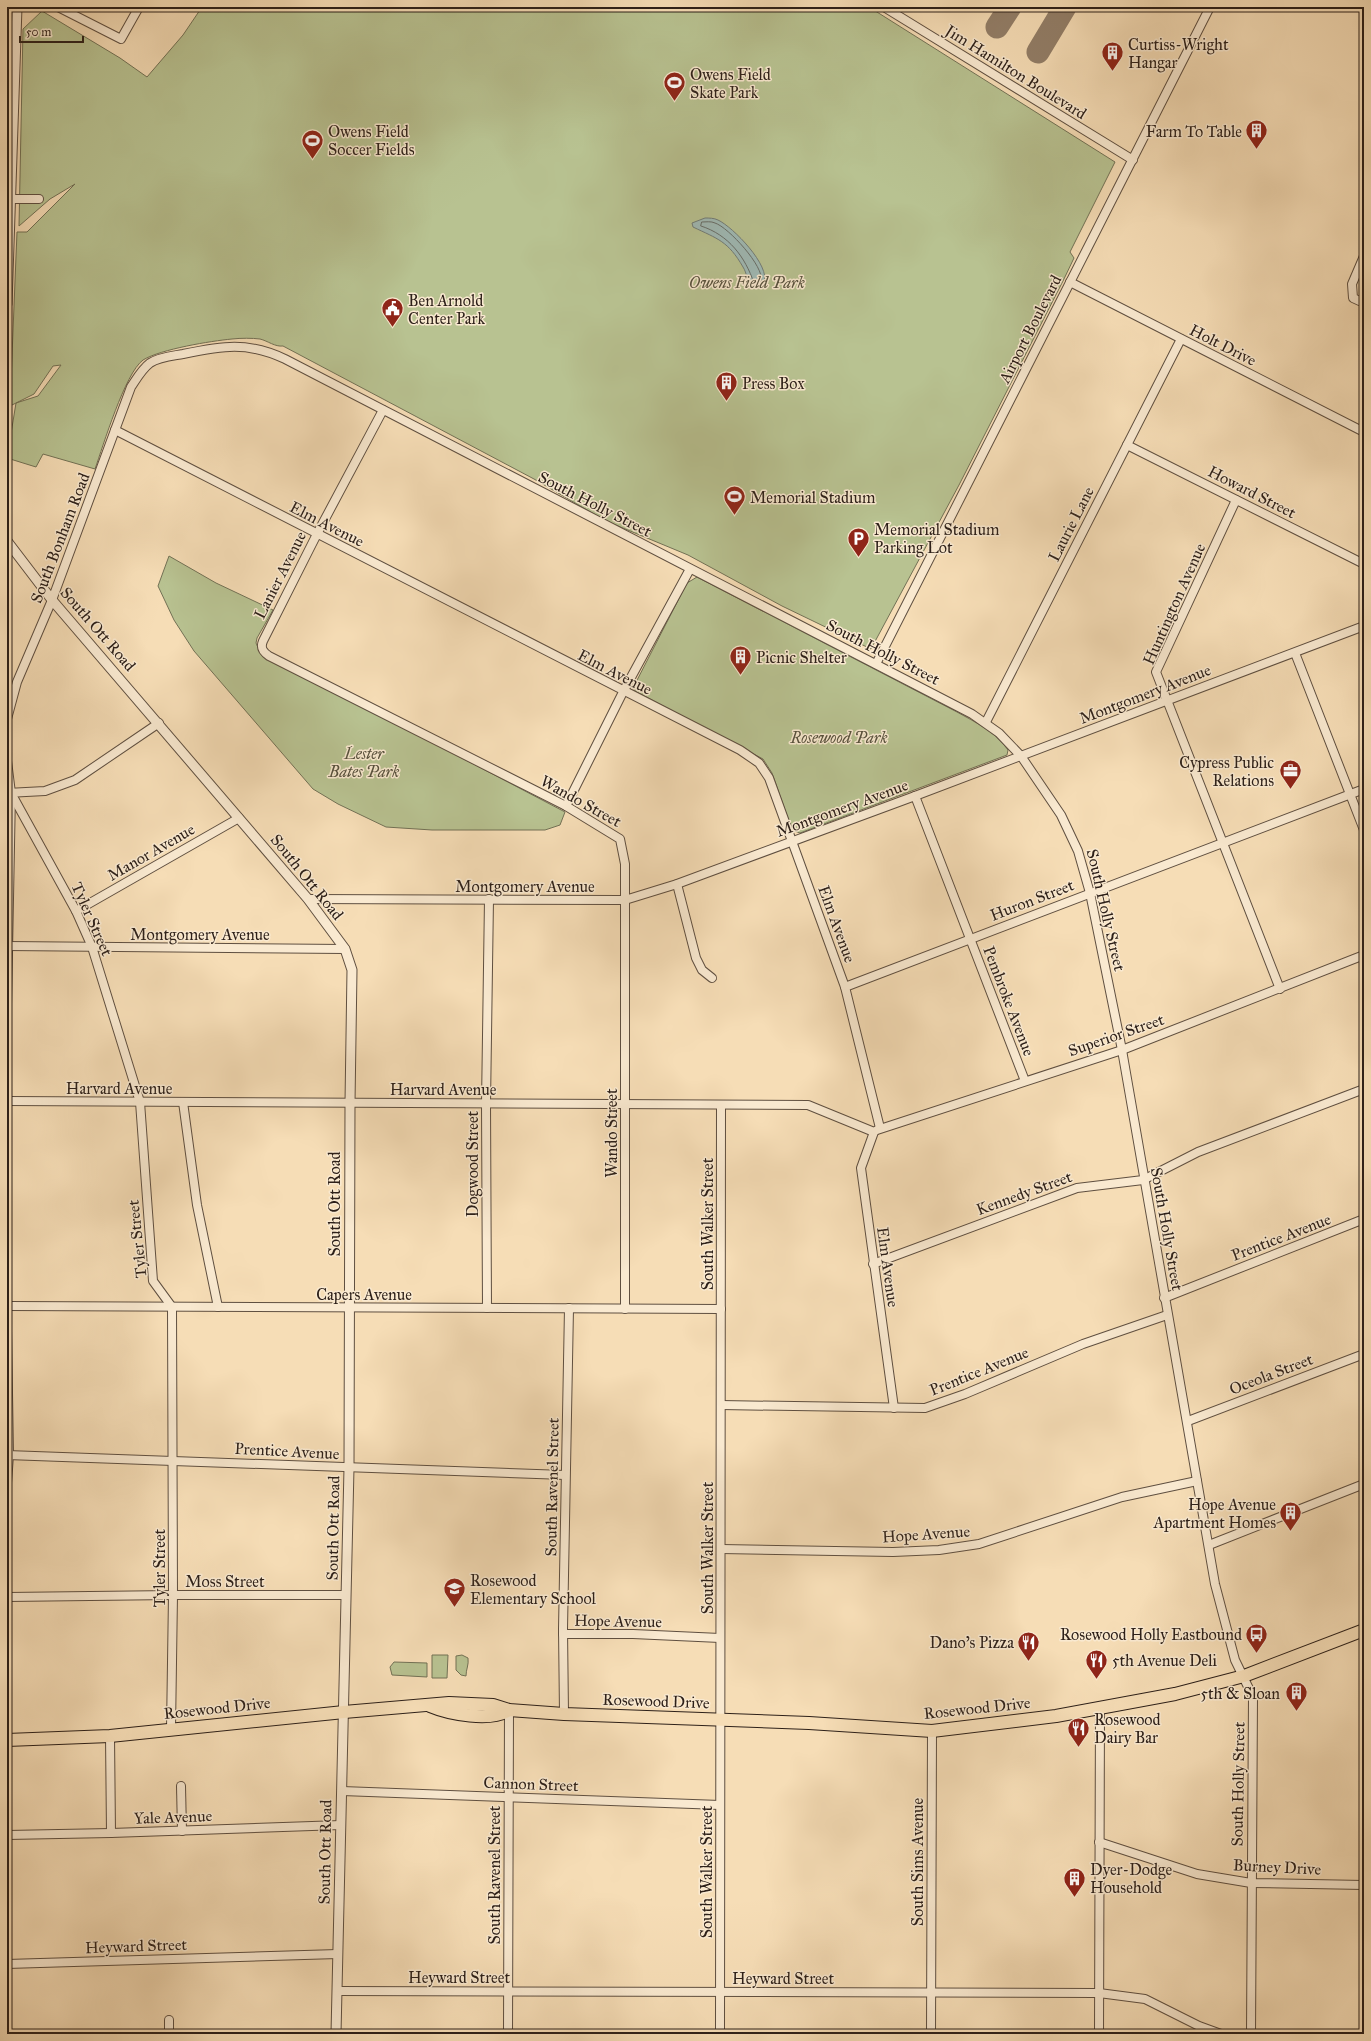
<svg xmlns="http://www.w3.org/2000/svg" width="1371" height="2041" viewBox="0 0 1371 2041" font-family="'IM FELL Great Primer',serif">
  <rect width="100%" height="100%" fill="#f6ddb6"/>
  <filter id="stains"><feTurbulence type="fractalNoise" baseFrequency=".005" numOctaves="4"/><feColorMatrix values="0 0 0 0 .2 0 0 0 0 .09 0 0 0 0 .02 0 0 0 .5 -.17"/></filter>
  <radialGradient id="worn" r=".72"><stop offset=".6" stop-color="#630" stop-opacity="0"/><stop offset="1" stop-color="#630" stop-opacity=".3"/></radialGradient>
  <!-- green -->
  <g fill="#b8c291" stroke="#727155">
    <path d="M202,7H869L1115,162L1070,252L1074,258L1063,281L959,485L871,649L782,606L688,555L606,521L534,479L283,346C275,347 268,341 260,339C252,338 241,338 232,339C211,341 161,349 143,360C125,373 103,446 95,469L43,454L36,467L7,458L16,403L38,396L61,365L53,366L34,394L10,406L17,232H27L75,184L50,199L19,226L23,29L42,11L120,58L147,77L183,35Z"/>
    <path d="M169,556L216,583L273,610L257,638L256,643L260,652L565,812L560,825L545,830H432L386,827L338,804L313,789L194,651L174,620L158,586Z"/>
    <path d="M697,577L957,712C975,722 996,732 1008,750L1007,755L800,833L792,830L772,773L763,759L635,691L633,688L687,583Z"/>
    <path d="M432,1655H448L447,1678H432Z"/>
    <path d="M462,1655L468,1658C469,1665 466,1669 466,1676L461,1675L456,1670V1656Z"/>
    <path d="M394,1662L427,1663V1677L392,1675L390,1667Z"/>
  </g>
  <!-- water -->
  <path fill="#9fbab6" stroke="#717c77" d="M705,218C709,218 714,218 718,220C733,227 771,266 764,283L755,288L752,287C747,282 747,273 743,267C728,241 718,239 693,227L692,223Z"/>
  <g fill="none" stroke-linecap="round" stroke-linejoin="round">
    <!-- shore -->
    <path stroke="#666d68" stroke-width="1" d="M702,222C706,222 711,221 715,223C728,227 765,267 761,281L754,283C745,257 729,235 701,226Z"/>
    <!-- taxiway -->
    <g stroke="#927e68" stroke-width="23">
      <path d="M997,27L1010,7"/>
      <path d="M1038,52L1065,7"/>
    </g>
    <defs>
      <g id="minor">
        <path d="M58,7L121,39L139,7"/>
        <path d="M884,7L1133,160"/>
        <path d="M7,26H16"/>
        <path d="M7,199H39"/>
        <path d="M1364,256L1352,284L1353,298L1364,303"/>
        <path d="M1070,282L1364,432"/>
        <path d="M383,410L317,534L263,641C260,648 263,652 269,656L566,806L620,839L625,864V1309"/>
        <path d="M115,430L740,750L759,763L769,778L845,987L880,1128"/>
        <path d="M1127,445L1364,564"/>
        <path d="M1236,500L1156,672L1280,989"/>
        <path d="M1295,653L1364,830"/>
        <path d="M876,664L1210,7"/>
        <path d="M7,719L17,682L52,600L131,387C137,378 142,369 150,363C159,357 172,356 183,354C222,346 247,341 285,359L972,714L999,733L1021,756L1061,815L1078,851L1090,893L1122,1050L1215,1584L1235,1660L1253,1697L1251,2034"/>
        <path d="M986,722L1181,339"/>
        <path d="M7,761L11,793L7,1004"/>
        <path d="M7,793L45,791L75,780L159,723"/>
        <path d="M11,793L76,911L92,947L140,1102L153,1281L172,1307L173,1595L171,1729"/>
        <path d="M915,796L1025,1081"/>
        <path d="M566,806L623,692L690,569"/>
        <path d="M677,884L696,958L702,970L712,978"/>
        <path d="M308,899L625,900L677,884L915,796L1364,626"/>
        <path d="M76,911L239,818"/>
        <path d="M7,946L345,949"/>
        <path d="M845,987L1364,789"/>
        <path d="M7,1101L808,1105L874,1132"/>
        <path d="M183,1102L197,1205L218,1307"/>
        <path d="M877,1130L1122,1050L1364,955"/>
        <path d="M874,1132L861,1168L894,1408"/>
        <path d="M873,1264L1077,1188L1143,1180L1198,1152L1364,1089"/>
        <path d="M1164,1298L1364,1219"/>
        <path d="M7,1306L721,1309"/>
        <path d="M487,1308L486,1104L489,899"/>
        <path d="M7,1331L9,1455L7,1483"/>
        <path d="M721,1405L925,1408L965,1394L1083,1344L1167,1315"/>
        <path d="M1188,1421L1364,1354"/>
        <path d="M7,1455L565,1475"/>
        <path d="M1209,1545L1364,1484"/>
        <path d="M721,1549L893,1552L939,1550L979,1544L1122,1497L1197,1481"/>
        <path d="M7,1597L173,1595H346"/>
        <path d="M563,1634H633L720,1638"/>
        <path d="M564,1714L563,1629L569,1308"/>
        <path d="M110,1736L111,1833"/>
        <path d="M181,1786L182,1831"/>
        <path d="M342,1791L720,1805"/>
        <path d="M7,1835L111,1833L341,1825"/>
        <path d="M1099,1842L1197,1874L1251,1883L1364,1885"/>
        <path d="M7,1964L338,1954"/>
        <path d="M337,1991L1099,1993L1145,1999L1199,2026L1221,2034"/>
        <path d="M169,2034V2020"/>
        <path d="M508,2034L509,1710"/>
        <path d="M720,2034L721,1105"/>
        <path d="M931,2034L932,1731"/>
        <path d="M1099,2034L1100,1707"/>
      </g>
      <g id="tertiary">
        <path d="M7,304L17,7"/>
        <path d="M7,541L52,600L308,899L345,949L352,970L350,1103L349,1468L336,2034"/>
      </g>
      <g id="primary">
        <path d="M430,1706C449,1714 491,1722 509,1710"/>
        <path d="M7,1740L110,1736L344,1712L449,1703L493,1705L509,1710L564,1714L809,1723L932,1731L1056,1716L1175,1694L1244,1676L1364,1630"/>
      </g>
    </defs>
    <!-- minor casing -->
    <use href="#minor" stroke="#5f4f40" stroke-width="10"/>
    <!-- tertiary casing -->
    <use href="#tertiary" stroke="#5f4f40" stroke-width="11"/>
    <!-- primary casing -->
    <use href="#primary" stroke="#2d2019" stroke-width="14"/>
    <!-- minor -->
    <use href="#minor" stroke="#f9e9d0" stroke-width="8"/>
    <!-- tertiary -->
    <use href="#tertiary" stroke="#f9e9d0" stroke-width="9"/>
    <!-- primary -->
    <use href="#primary" stroke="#f6ddb6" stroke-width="12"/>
  </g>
  <!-- icons -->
  <defs>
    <symbol id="building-pin" viewBox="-11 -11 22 30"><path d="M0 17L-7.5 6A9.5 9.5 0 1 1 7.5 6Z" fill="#8f2418" stroke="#f9e9d0"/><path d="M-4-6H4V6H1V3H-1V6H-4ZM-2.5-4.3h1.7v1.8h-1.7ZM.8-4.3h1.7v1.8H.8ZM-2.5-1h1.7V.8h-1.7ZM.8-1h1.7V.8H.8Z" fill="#fff"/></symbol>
    <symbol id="stadium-pin" viewBox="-11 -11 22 30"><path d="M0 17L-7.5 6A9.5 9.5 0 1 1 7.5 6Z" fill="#8f2418" stroke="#f9e9d0"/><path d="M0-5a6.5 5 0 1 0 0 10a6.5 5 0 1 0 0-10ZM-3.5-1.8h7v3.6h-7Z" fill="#fff"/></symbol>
    <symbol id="civic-pin" viewBox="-11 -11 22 30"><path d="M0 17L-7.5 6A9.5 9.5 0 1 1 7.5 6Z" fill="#8f2418" stroke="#f9e9d0"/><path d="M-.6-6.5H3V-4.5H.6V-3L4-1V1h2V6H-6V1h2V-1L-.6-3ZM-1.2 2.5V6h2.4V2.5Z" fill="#fff"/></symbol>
    <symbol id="parking-pin" viewBox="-11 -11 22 30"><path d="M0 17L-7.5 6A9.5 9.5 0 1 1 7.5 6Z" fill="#8f2418" stroke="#f9e9d0"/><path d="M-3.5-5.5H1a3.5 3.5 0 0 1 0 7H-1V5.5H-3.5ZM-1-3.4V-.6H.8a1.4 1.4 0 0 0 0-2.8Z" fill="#fff"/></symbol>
    <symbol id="office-pin" viewBox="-11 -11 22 30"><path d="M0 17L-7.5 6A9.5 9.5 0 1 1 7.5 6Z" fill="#8f2418" stroke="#f9e9d0"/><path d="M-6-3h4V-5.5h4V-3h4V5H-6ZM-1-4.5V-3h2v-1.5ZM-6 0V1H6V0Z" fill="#fff"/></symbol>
    <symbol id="school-pin" viewBox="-11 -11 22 30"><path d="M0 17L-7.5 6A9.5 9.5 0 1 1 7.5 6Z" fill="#8f2418" stroke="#f9e9d0"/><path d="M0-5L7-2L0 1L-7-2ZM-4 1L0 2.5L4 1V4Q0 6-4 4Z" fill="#fff"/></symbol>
    <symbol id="bus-pin" viewBox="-11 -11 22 30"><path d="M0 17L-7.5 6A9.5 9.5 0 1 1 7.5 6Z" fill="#8f2418" stroke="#f9e9d0"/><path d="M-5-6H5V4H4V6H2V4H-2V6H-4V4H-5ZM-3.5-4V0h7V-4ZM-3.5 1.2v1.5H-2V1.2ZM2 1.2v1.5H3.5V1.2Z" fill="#fff"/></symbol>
    <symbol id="restaurant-pin" viewBox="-11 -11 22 30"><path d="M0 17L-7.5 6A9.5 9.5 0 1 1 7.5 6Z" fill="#8f2418" stroke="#f9e9d0"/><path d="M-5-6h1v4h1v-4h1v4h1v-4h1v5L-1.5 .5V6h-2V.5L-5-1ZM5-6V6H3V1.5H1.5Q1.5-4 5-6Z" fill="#fff"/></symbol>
  </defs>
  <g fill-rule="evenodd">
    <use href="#building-pin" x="1100" y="40" width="25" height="34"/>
    <use href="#stadium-pin" x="662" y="70" width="25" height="34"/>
    <use href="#building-pin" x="1244" y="118" width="25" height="34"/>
    <use href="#stadium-pin" x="300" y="128" width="25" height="34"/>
    <use href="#civic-pin" x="380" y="296" width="25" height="34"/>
    <use href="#building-pin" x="714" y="370" width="25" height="34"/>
    <use href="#stadium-pin" x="722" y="484" width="25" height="34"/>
    <use href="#parking-pin" x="846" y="526" width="25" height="34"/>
    <use href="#building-pin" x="728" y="644" width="25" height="34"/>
    <use href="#office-pin" x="1278" y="758" width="25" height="34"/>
    <use href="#building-pin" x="1278" y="1500" width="25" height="34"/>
    <use href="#school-pin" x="442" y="1576" width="25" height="34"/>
    <use href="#bus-pin" x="1244" y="1622" width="25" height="34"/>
    <use href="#restaurant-pin" x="1016" y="1630" width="25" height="34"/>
    <use href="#restaurant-pin" x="1084" y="1648" width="25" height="34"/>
    <use href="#building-pin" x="1284" y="1680" width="25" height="34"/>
    <use href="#restaurant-pin" x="1066" y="1716" width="25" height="34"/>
    <use href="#building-pin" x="1062" y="1866" width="25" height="34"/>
  </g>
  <g text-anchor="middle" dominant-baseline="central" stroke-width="3" stroke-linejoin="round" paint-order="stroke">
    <!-- poi labels -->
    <g font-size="16" fill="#2d2019" stroke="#f9e9d0" text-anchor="start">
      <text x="1128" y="44">Curtiss-Wright<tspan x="1128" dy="18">Hangar</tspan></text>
      <text x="690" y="74">Owens Field<tspan x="690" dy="18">Skate Park</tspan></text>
      <text x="328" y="131">Owens Field<tspan x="328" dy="18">Soccer Fields</tspan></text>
      <text x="1242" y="131" text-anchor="end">Farm To Table</text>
      <text x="408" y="300">Ben Arnold<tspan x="408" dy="18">Center Park</tspan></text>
      <text x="742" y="383">Press Box</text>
      <text x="750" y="497">Memorial Stadium</text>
      <text x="874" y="529">Memorial Stadium<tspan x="874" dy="18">Parking Lot</tspan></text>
      <text x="756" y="657">Picnic Shelter</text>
      <text x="1274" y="762" text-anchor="end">Cypress Public<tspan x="1274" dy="18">Relations</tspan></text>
      <text x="1276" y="1504" text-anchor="end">Hope Avenue<tspan x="1276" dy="18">Apartment Homes</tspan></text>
      <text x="470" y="1580">Rosewood<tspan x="470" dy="18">Elementary School</tspan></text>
      <text x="1242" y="1634" text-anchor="end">Rosewood Holly Eastbound</text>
      <text x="1014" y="1642" text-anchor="end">Dano's Pizza</text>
      <text x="1112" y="1660">5th Avenue Deli</text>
      <text x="1280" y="1693" text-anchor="end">5th &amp; Sloan</text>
      <text x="1094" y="1719">Rosewood<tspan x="1094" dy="18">Dairy Bar</tspan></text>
      <text x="1090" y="1869">Dyer-Dodge<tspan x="1090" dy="18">Household</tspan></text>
    </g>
    <!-- street labels -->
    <g font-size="16" fill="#2d2019" stroke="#f9e9d0">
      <text transform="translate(1016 72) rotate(32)">Jim Hamilton Boulevard</text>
      <text transform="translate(1030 329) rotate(-63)">Airport Boulevard</text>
      <text transform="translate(1223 345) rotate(27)">Holt Drive</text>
      <text transform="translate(1252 492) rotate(27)">Howard Street</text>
      <text transform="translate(595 504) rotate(27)">South Holly Street</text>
      <text transform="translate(327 524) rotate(27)">Elm Avenue</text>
      <text transform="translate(1071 524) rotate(-63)">Laurie Lane</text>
      <text transform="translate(60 538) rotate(-69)">South Bonham Road</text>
      <text transform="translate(280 575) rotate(-63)">Lanier Avenue</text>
      <text transform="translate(1174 604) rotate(-66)">Huntington Avenue</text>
      <text transform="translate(98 629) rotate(49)">South Ott Road</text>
      <text transform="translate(883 652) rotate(27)">South Holly Street</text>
      <text transform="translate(615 672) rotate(27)">Elm Avenue</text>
      <text transform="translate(1145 694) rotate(-21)">Montgomery Avenue</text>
      <text transform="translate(581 801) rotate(29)">Wando Street</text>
      <text transform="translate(842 808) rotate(-20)">Montgomery Avenue</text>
      <text transform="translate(151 852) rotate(-30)">Manor Avenue</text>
      <text transform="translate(307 877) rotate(51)">South Ott Road</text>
      <text x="525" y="886">Montgomery Avenue</text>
      <text transform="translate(1032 900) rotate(-21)">Huron Street</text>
      <text transform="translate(1106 910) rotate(77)">South Holly Street</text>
      <text transform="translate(92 919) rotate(66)">Tyler Street</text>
      <text transform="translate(837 924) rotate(70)">Elm Avenue</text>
      <text x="200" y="934">Montgomery Avenue</text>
      <text transform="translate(1009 1001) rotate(69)">Pembroke Avenue</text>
      <text transform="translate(1116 1035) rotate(-19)">Superior Street</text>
      <text x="119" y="1088">Harvard Avenue</text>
      <text x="443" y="1089">Harvard Avenue</text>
      <text transform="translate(611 1133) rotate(-90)">Wando Street</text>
      <text transform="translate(472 1164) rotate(-90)">Dogwood Street</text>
      <text transform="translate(1024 1193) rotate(-20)">Kennedy Street</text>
      <text transform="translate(334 1204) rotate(-90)">South Ott Road</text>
      <text transform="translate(707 1224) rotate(-90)">South Walker Street</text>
      <text transform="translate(1167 1229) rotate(80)">South Holly Street</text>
      <text transform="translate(1281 1237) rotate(-21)">Prentice Avenue</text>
      <text transform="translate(137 1239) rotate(-96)">Tyler Street</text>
      <text transform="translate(888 1267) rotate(82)">Elm Avenue</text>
      <text x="364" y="1294">Capers Avenue</text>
      <text transform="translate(979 1371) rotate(-22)">Prentice Avenue</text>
      <text transform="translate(1271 1374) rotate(-21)">Oceola Street</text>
      <text transform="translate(287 1451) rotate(3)">Prentice Avenue</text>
      <text transform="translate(552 1487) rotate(-89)">South Ravenel Street</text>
      <text transform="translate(333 1528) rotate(-89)">South Ott Road</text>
      <text transform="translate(926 1534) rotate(-4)">Hope Avenue</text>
      <text transform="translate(707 1548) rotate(-90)">South Walker Street</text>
      <text transform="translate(159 1568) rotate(-90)">Tyler Street</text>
      <text x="225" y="1581">Moss Street</text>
      <text transform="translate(618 1621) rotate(1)">Hope Avenue</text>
      <text transform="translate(656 1701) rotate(2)">Rosewood Drive</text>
      <text transform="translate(217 1708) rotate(-6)">Rosewood Drive</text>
      <text transform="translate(977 1708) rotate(-6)">Rosewood Drive</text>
      <text transform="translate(531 1784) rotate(2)">Cannon Street</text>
      <text transform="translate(1238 1784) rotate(-89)">South Holly Street</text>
      <text transform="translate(173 1817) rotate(-2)">Yale Avenue</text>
      <text transform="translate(325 1852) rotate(-89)">South Ott Road</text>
      <text transform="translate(917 1862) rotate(-90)">South Sims Avenue</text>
      <text transform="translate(1277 1867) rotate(3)">Burney Drive</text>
      <text transform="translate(706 1872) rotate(-90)">South Walker Street</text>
      <text transform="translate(494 1875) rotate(-90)">South Ravenel Street</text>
      <text transform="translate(136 1946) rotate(-2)">Heyward Street</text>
      <text x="459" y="1977">Heyward Street</text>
      <text x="783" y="1978">Heyward Street</text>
    </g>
    <!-- park labels -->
    <g font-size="16" font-style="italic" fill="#57513d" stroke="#f9e9d0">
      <text x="747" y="282">Owens Field Park</text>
      <text x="839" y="737">Rosewood Park</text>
      <text x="364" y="753">Lester<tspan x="364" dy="18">Bates Park</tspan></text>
    </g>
  </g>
  <!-- margin -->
  <rect width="1371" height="2041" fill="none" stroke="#f6ddb6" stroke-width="24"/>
  <rect x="8" y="8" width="1355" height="2025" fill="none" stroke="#2d2019" stroke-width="2"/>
  <rect x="12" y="12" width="1347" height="2017" fill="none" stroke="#2d2019"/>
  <!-- scale -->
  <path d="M20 36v6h63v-6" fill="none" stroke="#2d2019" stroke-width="2"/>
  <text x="26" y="36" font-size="12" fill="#2d2019" stroke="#f9e9d0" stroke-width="3" paint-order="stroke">50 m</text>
  <rect width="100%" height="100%" filter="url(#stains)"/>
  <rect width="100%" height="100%" fill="url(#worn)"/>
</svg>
